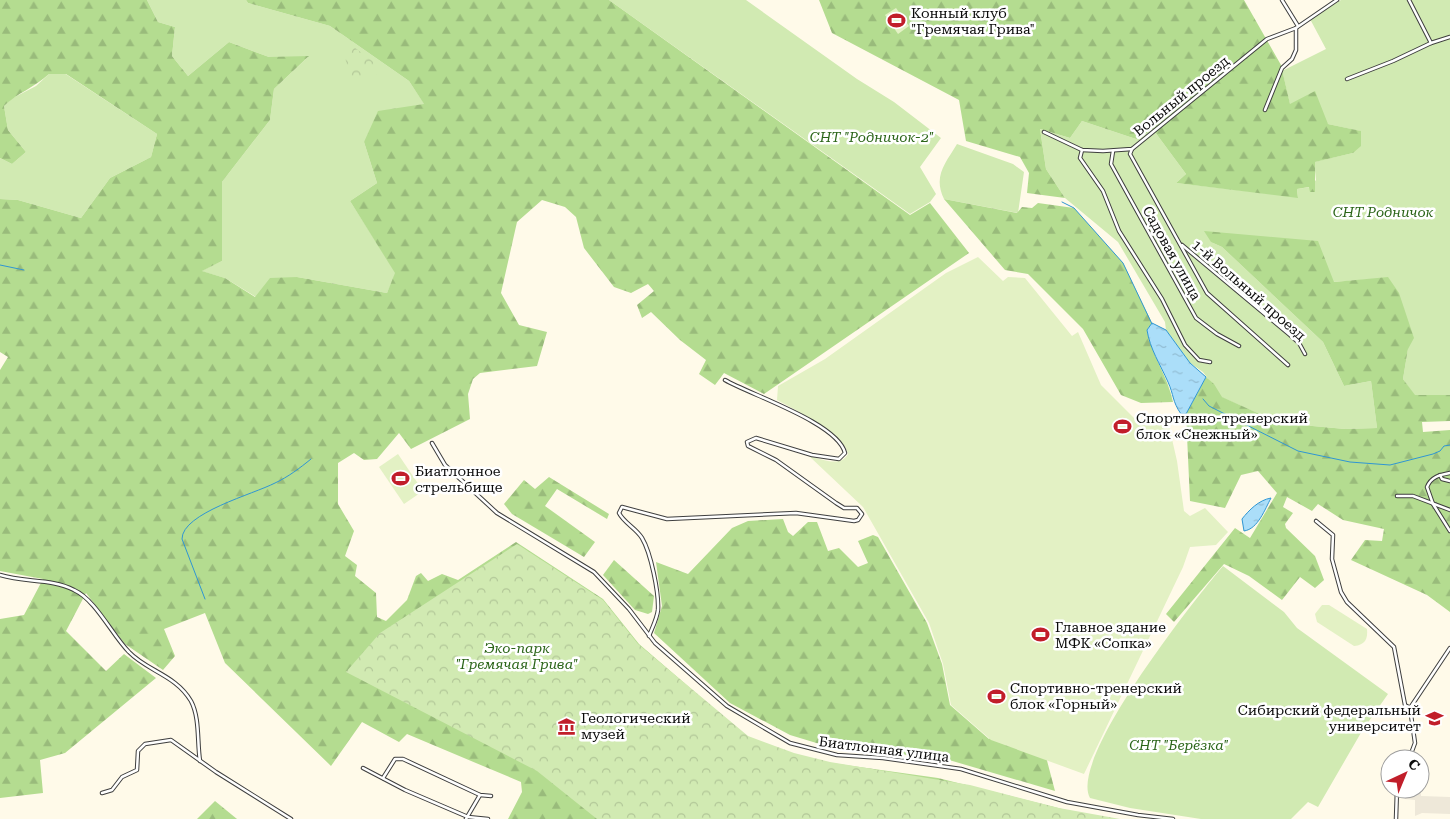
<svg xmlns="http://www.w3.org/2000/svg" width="1450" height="819" viewBox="0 0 1450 819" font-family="'Roboto Serif',serif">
  <defs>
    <pattern id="forest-firs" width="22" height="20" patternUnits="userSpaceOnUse" patternTransform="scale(1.25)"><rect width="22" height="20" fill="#b4dc90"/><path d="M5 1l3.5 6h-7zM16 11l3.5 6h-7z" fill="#99bb7b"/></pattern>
    <pattern id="park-crowns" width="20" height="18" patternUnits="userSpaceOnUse" patternTransform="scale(1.25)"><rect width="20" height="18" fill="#d1eab2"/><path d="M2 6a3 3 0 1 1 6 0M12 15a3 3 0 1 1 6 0" fill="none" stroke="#b2c798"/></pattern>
    <pattern id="water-ripples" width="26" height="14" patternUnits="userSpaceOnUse" patternTransform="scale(1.25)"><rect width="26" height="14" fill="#abdef9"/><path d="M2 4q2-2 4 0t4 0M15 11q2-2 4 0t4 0" fill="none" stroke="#92bdd4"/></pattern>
  </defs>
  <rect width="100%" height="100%" fill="#fffae9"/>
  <!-- grass -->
  <g fill="#d1eab2">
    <path d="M147,0H246L248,3L330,26L409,81L425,105L364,142L377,183L350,201L396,273L387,293L297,277L256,297L225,278L201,271L222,261V182L270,120L274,89L308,57H269L229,42L188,76L172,56L175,27L158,22Z"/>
    <path d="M609,0H746L857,79L894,102L941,138L920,167L936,194L930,202L910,214Z"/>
    <path d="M1341,0H1450V395H1414L1403,379L1408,349L1388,278L1333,282L1211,242L1222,247L1323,342L1344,386L1371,381L1377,428L1345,429L1280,423L1221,397L1203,372L1190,363L1166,330L1165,322L1118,242L1065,198L1046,169L1040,129L1070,138L1082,121L1139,140L1152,128L1186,174L1176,183L1298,197L1297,189L1310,187L1316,180L1314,162L1353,153L1360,131L1328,124L1290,105L1281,65L1284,70L1326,49L1310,19Z"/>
    <path d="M64,73L157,134L151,157L110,178L81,218L18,200L0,199V158L12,164L26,152L8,130L4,106L11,99L36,86L49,74Z"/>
    <path d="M957,144L1013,164L1024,172L1018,213L944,199C933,176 945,164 957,144Z"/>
    <path d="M1223,566L1284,612L1297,628L1388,694L1362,731L1318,807L1308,802L1291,819H1201L1130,808L1090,798C1068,759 1195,599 1223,566Z"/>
  </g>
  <!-- forest -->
  <g fill="url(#forest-firs)">
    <path d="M0,0H147L158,22L175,27L172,56L188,76L229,42L269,57L309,56L274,89L270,120L222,182V261L202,271L225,278L255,297L270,278L297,277L387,293L395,273L350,201L377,183L364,142L378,111L424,104L409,81L330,26L248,3L246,0H609L910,215L930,203L969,253L764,394L724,373L715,385L699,374L706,360L680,340L651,312L642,318L637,305L654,291L648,284L631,293L614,287L584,248L576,217L565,207L542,200L517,222L501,293L519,325L547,332L537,366L480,373L473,379L468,394L470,419L411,449L399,433L377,459L364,460L354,453L338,463V504L354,531L345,556L357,565L355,576L376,593L377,617L386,621L407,600L416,576L421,573L428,581L442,574L458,580L516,542L603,599L639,644L747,737L793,755L831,763L938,778L1070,811L1116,819H508L522,792L521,782L407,734L399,742L362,722L331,766L225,663L205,613L164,629L175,656L163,670L125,644L86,593L66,631L106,671L124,654L156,678L65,753L40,760L43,793L0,798V619L24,615L43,579L0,571V370L8,357L0,352V199L18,200L81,218L110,178L151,157L157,134L66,74H49C34,88 17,93 4,106L8,130L26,152L12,164L0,158Z"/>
    <path d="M819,0H1244L1281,65L1290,104L1315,91L1328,124L1361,131V146L1353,153L1315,162V192H1310L1309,187L1297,189L1298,198L1176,183L1186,174L1152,128L1139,140L1082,121L1070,138L1040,129L1046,169L1065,198L1027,193L1029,173L1020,157L966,141L959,100L832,33Z"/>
    <path d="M944,199L1017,213L1022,207L1032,208L1038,203L1074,208L1123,263L1152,323L1147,330C1152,356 1168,377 1173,402L1141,403L1121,395L1083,329L1028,274L1005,270Z"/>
    <path d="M1204,231L1318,241L1334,282L1388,277L1399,293L1414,338L1408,349L1403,379L1415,395H1450V421L1422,422L1423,432L1450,430V612L1427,595L1351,560L1365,540L1382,541L1384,529L1343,520L1318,504L1312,511L1287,497L1283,507L1293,513L1285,524L1286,528L1315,556L1324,580L1315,588L1300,577L1282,600L1249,576L1224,564L1174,622L1166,614L1235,528L1250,538L1277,493L1258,471L1241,475L1225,508L1190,501L1186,414L1206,377L1214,384L1222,397L1280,423L1345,429L1377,428L1371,381L1344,386L1323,342L1222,247L1211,242Z"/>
    <path d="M549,477L609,514L607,519L557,489L545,506L595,542L584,557L512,514L504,504L524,480L535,489Z"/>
    <path d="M783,519L788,532L793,536L808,522H817L828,551L839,548L858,567L868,563L858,541L873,535L878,537L927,623L942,664L950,705L989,739L1030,696L1055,791L949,760L823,745L790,735L730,703L654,633L662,606L656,562L688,574L732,528L748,521Z"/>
    <path d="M614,560L654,596L652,612L648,614L635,610L603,575Z"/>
    <path d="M215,801L237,819H197Z"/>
  </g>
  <!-- park -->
  <g fill="url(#park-crowns)">
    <path d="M350,44L375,63L377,75L350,78L345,57Z"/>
    <path d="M517,544L603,600L638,644L748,736L794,753L830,762L970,785L1059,808L1120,819H597L537,771L346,672L380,633Z"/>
  </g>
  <!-- pitch -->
  <g fill="#e3f1c4">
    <path d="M896,8L909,26L898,34L885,15Z"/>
    <path d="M978,257L1003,281L1008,277L1025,278L1072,336L1078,332L1101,385L1139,423L1148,416L1169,426L1177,461L1184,511L1190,516L1205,508L1228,532L1216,545L1190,547L1183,567L1084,774L991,740L951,705L943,664L929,623L863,507L809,456C822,459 840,468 848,454C845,434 795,410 777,400L778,386L825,359L946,273Z"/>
    <path d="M398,454L423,491L404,504L379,467Z"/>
    <path d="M1322,605H1329L1367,629C1368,639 1365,645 1354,646L1317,622L1315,614Z"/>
  </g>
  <!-- plaza -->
  <path fill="#eee8d9" d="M1420,778L1421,796L1450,797V814L1422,813L1415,816V800L1405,799V789H1420Z"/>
  <!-- water -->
  <g fill="url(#water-ripples)" stroke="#2f96d3">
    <path d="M1152,323L1166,330L1190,363L1206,377L1186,414H1181C1172,401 1174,395 1168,382C1160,364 1150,349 1147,330Z"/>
    <path d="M1271,498C1265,509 1258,529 1244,531L1242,519C1249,510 1259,500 1271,498Z"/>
  </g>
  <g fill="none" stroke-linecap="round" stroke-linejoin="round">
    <!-- stream -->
    <g stroke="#2f96d3" stroke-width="1">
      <path d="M1062,202L1074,208L1123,263L1152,324"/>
      <path d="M0,265L24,270"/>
      <path d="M1203,399L1209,406L1298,451L1350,462L1390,465L1433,454L1440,451L1444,446L1450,445"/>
      <path d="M205,599L182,539C182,513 254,494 275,483C288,477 300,468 311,459"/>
    </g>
    <defs>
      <g id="street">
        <path d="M1282,0L1298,26"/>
        <path d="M1409,0L1431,43L1450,37"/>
        <path d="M1347,79L1393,61L1431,43"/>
        <path d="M1265,110L1282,68L1292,59L1296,50V28"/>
        <path d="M1044,132L1082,150L1103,151L1132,149L1267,39L1296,28L1337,0"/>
        <path d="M1132,149L1130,154L1207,293L1288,365"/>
        <path d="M1082,150L1080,158L1103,191L1119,231L1162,299L1185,345L1199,360L1210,362"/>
        <path d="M1113,151L1111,164L1196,318L1217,334L1239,346"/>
        <path d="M1182,245L1290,335L1299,343L1305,354"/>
        <path d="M432,443L445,465L497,513L594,572L629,609L655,643L727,706L790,743L837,755L883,758L961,769L1067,802L1138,815L1173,819"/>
        <path d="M1450,473C1439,475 1431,477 1427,487L1433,504L1450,531"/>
        <path d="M1440,475L1442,479L1450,481"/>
        <path d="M1397,496H1413L1450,510"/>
        <path d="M1316,521L1333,535L1332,559L1341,592L1347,602L1394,647L1405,705L1410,708"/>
        <path d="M0,575C24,583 51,578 74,590C96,600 112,635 129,652C147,671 176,675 191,701C200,718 197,742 200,761"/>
        <path d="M649,636C652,628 657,619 658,610C659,593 651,553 642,538C636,528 624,523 619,513L622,507L667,519L796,513L854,521L858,520L862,514L857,508H844L836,503L776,460L748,446L747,442L756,438L812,455L839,459L845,453C838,423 751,395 725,380"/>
        <path d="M1409,759L1415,743L1410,708L1450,648"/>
        <path d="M363,768L405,790L468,817L488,819"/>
        <path d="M383,778L395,759H403L480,795L491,796"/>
        <path d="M102,793L112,790L122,777L137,770L138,751L145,744L171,740L216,772L291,819"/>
        <path d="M466,819L480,795"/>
        <path d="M1396,819L1397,789"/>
      </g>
    </defs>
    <!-- street casing -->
    <use href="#street" stroke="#3e3e3e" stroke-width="4.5"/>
    <!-- street -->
    <use href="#street" stroke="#fff" stroke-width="2.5"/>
  </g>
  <!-- icons -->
  <defs>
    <symbol id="stadium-bare" viewBox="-9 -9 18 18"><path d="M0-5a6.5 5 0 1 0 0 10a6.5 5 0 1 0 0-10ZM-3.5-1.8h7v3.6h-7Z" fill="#c11e2a" stroke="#fff" stroke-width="2.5" paint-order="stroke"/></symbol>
    <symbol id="university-bare" viewBox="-9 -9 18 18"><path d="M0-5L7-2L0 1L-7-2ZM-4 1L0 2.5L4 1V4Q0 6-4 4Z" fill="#c11e2a" stroke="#fff" stroke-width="2.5" paint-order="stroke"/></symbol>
    <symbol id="museum-bare" viewBox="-9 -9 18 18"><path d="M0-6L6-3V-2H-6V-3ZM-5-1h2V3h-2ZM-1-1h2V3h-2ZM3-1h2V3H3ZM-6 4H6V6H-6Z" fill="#c11e2a" stroke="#fff" stroke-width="2.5" paint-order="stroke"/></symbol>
  </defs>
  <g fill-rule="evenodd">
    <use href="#stadium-bare" x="884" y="8" width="25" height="25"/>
    <use href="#stadium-bare" x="1110" y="414" width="25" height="25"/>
    <use href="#stadium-bare" x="388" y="466" width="25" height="25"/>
    <use href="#stadium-bare" x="1028" y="622" width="25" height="25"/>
    <use href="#stadium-bare" x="984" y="684" width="25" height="25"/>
    <use href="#university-bare" x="1422" y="706" width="25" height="25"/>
    <use href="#museum-bare" x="554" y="714" width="25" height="25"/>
  </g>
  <g text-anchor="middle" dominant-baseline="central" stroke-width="5" stroke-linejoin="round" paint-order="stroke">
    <!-- poi labels -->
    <g font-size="14" fill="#0b0b0b" stroke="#fff" text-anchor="start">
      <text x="911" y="13">Конный клуб<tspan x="911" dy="16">"Гремячая Грива"</tspan></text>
      <text x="1136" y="418">Спортивно-тренерский<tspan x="1136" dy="16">блок «Снежный»</tspan></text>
      <text x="415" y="471">Биатлонное<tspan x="415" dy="16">стрельбище</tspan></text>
      <text x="1055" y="627">Главное здание<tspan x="1055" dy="16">МФК «Сопка»</tspan></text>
      <text x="1010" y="688">Спортивно-тренерский<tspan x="1010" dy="16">блок «Горный»</tspan></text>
      <text x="1421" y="710" text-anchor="end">Сибирский федеральный<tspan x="1421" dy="16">университет</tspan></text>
      <text x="581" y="718">Геологический<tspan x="581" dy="16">музей</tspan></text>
    </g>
    <!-- street labels -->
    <g font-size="14" fill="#0b0b0b" stroke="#fff">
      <text transform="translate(1181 96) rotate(-39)">Вольный проезд</text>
      <text transform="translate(1172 253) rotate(61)">Садовая улица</text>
      <text transform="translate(1249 290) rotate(41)">1-й Вольный проезд</text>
      <text transform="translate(884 749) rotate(7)">Биатлонная улица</text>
    </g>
    <!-- park labels -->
    <g font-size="14" font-style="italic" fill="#2b6519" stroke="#fff">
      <text x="872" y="137">СНТ "Родничок-2"</text>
      <text x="1383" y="212">СНТ Родничок</text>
      <text x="517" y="648">Эко-парк<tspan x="517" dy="16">"Гремячая Грива"</tspan></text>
      <text x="1179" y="745">СНТ "Берёзка"</text>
    </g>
  </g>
  <!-- north arrow -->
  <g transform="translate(1405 774) rotate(44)"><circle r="24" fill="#ffffff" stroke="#9d9d9d"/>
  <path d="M0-4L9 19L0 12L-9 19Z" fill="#c11e2a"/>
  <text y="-8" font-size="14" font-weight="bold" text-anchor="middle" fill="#0b0b0b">С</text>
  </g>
</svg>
